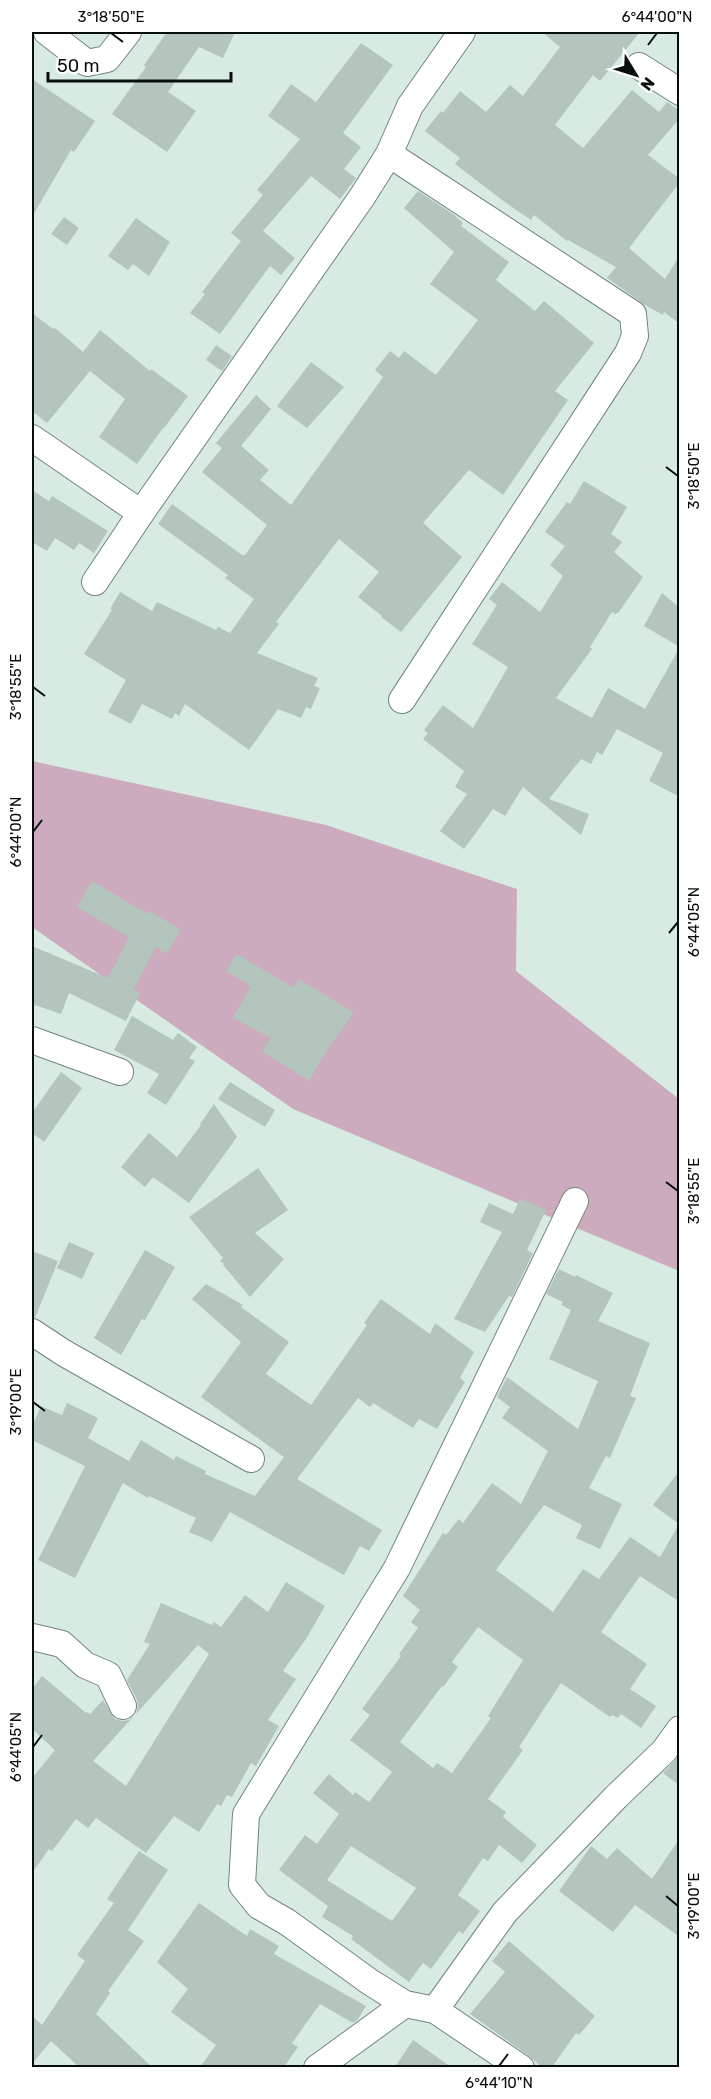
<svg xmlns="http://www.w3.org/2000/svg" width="711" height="2099" viewBox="0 0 711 2099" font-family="Rubik,sans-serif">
  <rect width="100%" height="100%" fill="#d8ebe2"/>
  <!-- green -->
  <path fill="#cbabbd" d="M32,761L326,825L517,889L516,971L679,1099V1271L293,1109L32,927Z"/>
  <!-- building -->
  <g fill="#b3c5bc" fill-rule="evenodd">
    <path d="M167,32H235L223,58L199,47L168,92L196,111L167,152L112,114L146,67L144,65Z"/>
    <path d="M542,32H640L600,81L593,75L555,125L583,148L632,90L659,112L667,102L680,111V118L648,155L680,179V182L629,248L665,279L680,255V324L664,312L663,315L645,305L607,278L616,267L568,240L567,241L534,215L531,220L502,200L455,164L460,158L425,131L441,111L443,113L460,91L486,112L510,85L523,96L560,47Z"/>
    <path d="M361,43L393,65L343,133L361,147L344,169L356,178L340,199L311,176L263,231L295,258L281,275L270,266L220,334L190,313L205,294L202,292L241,241L231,233L263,195L257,190L300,139L268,116L291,84L316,102Z"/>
    <path d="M32,79L95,121L74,152L71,150L32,217Z"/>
    <path d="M418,191L453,214L463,223L461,226L509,262L496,280L535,311L544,301L594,343L555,391L568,400L503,495L469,470L423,523L462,557L401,632L381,617L382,616L358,597L379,572L339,539L276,622L279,624L257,653L318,678L314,686L320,688L311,709L306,707L301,718L278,709L249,750L185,704L179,716L175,713L172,719L142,704L131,724L108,712L126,680L84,654L112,610L110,609L120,592L152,611L157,602L216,630L218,627L230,633L254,599L225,578L228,575L158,524L172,504L242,555H245L267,525L202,472L222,448L216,443L256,395L271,409L241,446L269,470L260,480L291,505L383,377L375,370L390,351L399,358L404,351L436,375L478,320L430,284L454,252L404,208Z"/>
    <path d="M64,217L79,228L67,245L51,234Z"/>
    <path d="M136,218L170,242L149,276L133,264L128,270L108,256Z"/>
    <path d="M32,313L53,329L55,328L83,352L100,330L150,371L151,369L188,396L164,428H163L137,464L99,437L125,399L90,371L47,423L32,411Z"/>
    <path d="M216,345L232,356L222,371L206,360Z"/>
    <path d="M311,362L344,387L307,428L277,406Z"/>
    <path d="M584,481L627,507L611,534L622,542L614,552L643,577L619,612L615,614L612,612L590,647L592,649L556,698L592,718L608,688L645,709L680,647V797L649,781L663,753L617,729L602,755L597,752L591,764L581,759L549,799L589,814L581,835L523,787L505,816L493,809L464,849L440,831L467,794L455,787L464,771L423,739L428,733L424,730L443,705L473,728L508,667L472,644L497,605L489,599L502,582L540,612L563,576L550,565L565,546L545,532L567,502L570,504Z"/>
    <path d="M32,490L49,501L52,496L108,531L94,553L79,543L74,550L55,538L47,551L32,542Z"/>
    <path d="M662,593L680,608V647L644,626Z"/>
    <path d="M92,881L148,914L150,911L181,930L166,954L156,947L133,990L140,993L126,1021L69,993L61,1014L32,1004V946L108,978L129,937L77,907Z"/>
    <path d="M237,954L294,988L299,979L354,1013L326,1051L309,1081L262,1051L271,1038L233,1018L251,986L226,971Z"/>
    <path d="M132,1016L173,1040L178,1033L197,1047L189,1058L195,1061L166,1105L147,1093L159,1074L114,1050Z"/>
    <path d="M61,1072L82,1088L44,1142L32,1133V1113Z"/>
    <path d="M230,1082L275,1110L265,1127L218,1099Z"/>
    <path d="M214,1104L237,1137L189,1203L153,1177L145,1187L121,1167L149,1133L177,1157L201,1125L200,1124Z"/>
    <path d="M258,1168L288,1210L255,1233L284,1259L250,1297L223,1265L224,1264L220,1261L223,1258L189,1217Z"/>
    <path d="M520,1199L546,1210L527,1250L533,1253L512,1297L509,1296L485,1332L454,1319L502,1232L480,1222L489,1203L513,1214Z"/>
    <path d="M69,1242L94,1253L82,1279L57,1268Z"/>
    <path d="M145,1250L175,1267L145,1320L142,1319L121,1355L94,1338Z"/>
    <path d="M32,1251L58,1261L35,1318L32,1317Z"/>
    <path d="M559,1269L575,1277L576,1275L613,1293L598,1321L650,1343L630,1396L636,1398L610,1458L606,1456L589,1488L622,1504L600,1549L576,1538L582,1525L544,1505L496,1570L553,1612L583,1569L599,1579L630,1537L660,1557L679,1524L653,1505L680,1470V1602L640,1576L601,1632L647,1664L630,1689L656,1706L641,1728L621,1714L618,1718L612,1715L610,1717L561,1683L519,1747L523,1750L488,1799L506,1812L503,1817L537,1845L522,1863L499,1845L488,1861L483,1858L458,1895L480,1911L463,1934L459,1931L431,1969L423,1963L409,1982L351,1939L353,1936L322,1917L328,1906L279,1870L305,1835L317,1844L339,1814L313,1793L329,1774L353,1795L355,1792L369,1802L392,1772L350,1740L370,1715L362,1709L401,1656L399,1654L418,1628L411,1622L420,1610L403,1596L443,1533L446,1535L459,1519L463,1523L492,1483L521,1504L548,1451L502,1418L510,1407L497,1397L507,1377L578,1429L598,1381L549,1359L571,1310L561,1305L563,1302L546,1294ZM478,1627L523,1660L488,1716L491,1718L452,1773L437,1763L433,1768L400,1742L442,1686L443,1687L458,1667L452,1662ZM351,1846L416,1888L392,1921L327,1880Z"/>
    <path d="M206,1284L243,1305L241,1307L289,1342L266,1374L311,1405L367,1325L364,1323L381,1299L430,1334L435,1323L474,1352L460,1378L465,1382L437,1429L419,1419L413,1428L373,1403L370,1407L358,1398L297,1479L382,1530L369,1551L360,1546L344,1575L230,1512L212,1542L189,1532L196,1518L149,1496L148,1498L123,1483L75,1578L38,1560L85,1466L32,1440V1427L41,1406L62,1415L67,1403L98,1418L88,1438L129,1461L141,1440L174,1460L176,1456L206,1471L205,1474L255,1496L284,1457L201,1397L241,1342L192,1299Z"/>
    <path d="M286,1582L325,1606L306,1639L283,1671L296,1679L268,1720L279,1726L256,1766L251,1763L232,1797L227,1795L221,1806L217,1804L199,1832L174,1816L146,1853L96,1818L88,1828L76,1819L52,1851L49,1849L32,1873V1778L55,1750L32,1729V1689L42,1676L86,1713L87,1712L90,1714L103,1700L115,1719L122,1721L129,1720L134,1716L93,1761L126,1786L209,1654L198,1645L136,1714L138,1708L137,1700L127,1680L150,1644L144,1642L161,1603L212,1625L214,1622L221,1627L245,1595L268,1612Z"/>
    <path d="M680,1755V1786L663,1773Z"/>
    <path d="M680,1838V1937L635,1905L613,1932L559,1891L591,1846L607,1859L617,1848L652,1879Z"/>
    <path d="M139,1851L168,1870L128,1930L144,1941L108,1991L110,1993L96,2014L152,2067H79L51,2041L32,2064V2016L42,2025L85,1961L77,1955L114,1903L107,1899Z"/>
    <path d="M199,1903L247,1936L250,1929L279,1946L274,1954L366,2006L358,2019L353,2023L320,2004L292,2043L298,2047L284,2067H200L216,2045L171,2012L188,1989L157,1962Z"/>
    <path d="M509,1941L595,2016L579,2035L576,2033L552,2067H542L529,2056L470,2014L505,1972L492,1961Z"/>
    <path d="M413,2040L451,2067H395Z"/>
  </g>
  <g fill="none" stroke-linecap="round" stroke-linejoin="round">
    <defs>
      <g id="minor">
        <path d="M47,32L87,63L107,59L128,32"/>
        <path d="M639,66L680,92"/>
        <path d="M389,154L633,314L635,336L628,353L402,700"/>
        <path d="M32,438L141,513"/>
        <path d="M95,582L141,513L362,197L389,154L410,106L462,32"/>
        <path d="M32,1040L120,1072"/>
        <path d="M32,1332L64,1353L251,1459"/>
        <path d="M32,1637L62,1644L85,1665L108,1675L123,1706"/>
        <path d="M435,2010L505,1912L616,1797L664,1751L680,1729"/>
        <path d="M317,2068L405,2004"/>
        <path d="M521,2068L435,2010L405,2004L370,1982L287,1922L259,1906L242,1885L246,1814L397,1568L575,1201"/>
      </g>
    </defs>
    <!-- minor casing -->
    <use href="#minor" stroke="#73857d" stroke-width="28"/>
    <!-- minor -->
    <use href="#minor" stroke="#fff" stroke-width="26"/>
  </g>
  <!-- ticks -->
  <path fill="none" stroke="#080e0b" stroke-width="2" d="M111,33L123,42M648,45L657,33M666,467L678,476M33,687L45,696M33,832L42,820M669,933L678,922M666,1182L678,1191M33,1402L45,1411M33,1747L42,1735M666,1896L678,1906M499,2066L508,2054"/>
  <!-- border -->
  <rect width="711" height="2099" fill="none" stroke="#ffffff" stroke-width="66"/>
  <!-- north arrow -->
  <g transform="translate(636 75) rotate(128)" stroke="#ffffff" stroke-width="4.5" paint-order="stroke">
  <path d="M0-4.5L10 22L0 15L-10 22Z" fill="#080e0b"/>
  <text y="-9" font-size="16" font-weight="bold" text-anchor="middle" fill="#080e0b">N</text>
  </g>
  <!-- scale -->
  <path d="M48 72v9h183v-9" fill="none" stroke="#080e0b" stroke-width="3"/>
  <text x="57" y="72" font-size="18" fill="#080e0b" stroke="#ffffff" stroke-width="4.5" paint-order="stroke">50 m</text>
  <rect x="33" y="33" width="645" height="2033" fill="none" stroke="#080e0b" stroke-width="2"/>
  <g font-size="15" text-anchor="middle" fill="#080e0b">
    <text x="111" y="22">3°18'50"E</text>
    <text x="657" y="22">6°44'00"N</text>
    <text transform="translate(694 476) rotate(-90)" y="5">3°18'50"E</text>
    <text transform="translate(16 687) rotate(-90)" y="5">3°18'55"E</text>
    <text transform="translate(16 832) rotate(-90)" y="5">6°44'00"N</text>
    <text transform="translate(694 922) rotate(-90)" y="5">6°44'05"N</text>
    <text transform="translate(694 1191) rotate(-90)" y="5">3°18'55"E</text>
    <text transform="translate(16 1402) rotate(-90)" y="5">3°19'00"E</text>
    <text transform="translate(16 1747) rotate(-90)" y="5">6°44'05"N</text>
    <text transform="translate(694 1906) rotate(-90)" y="5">3°19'00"E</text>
    <text x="499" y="2088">6°44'10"N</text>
  </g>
</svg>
